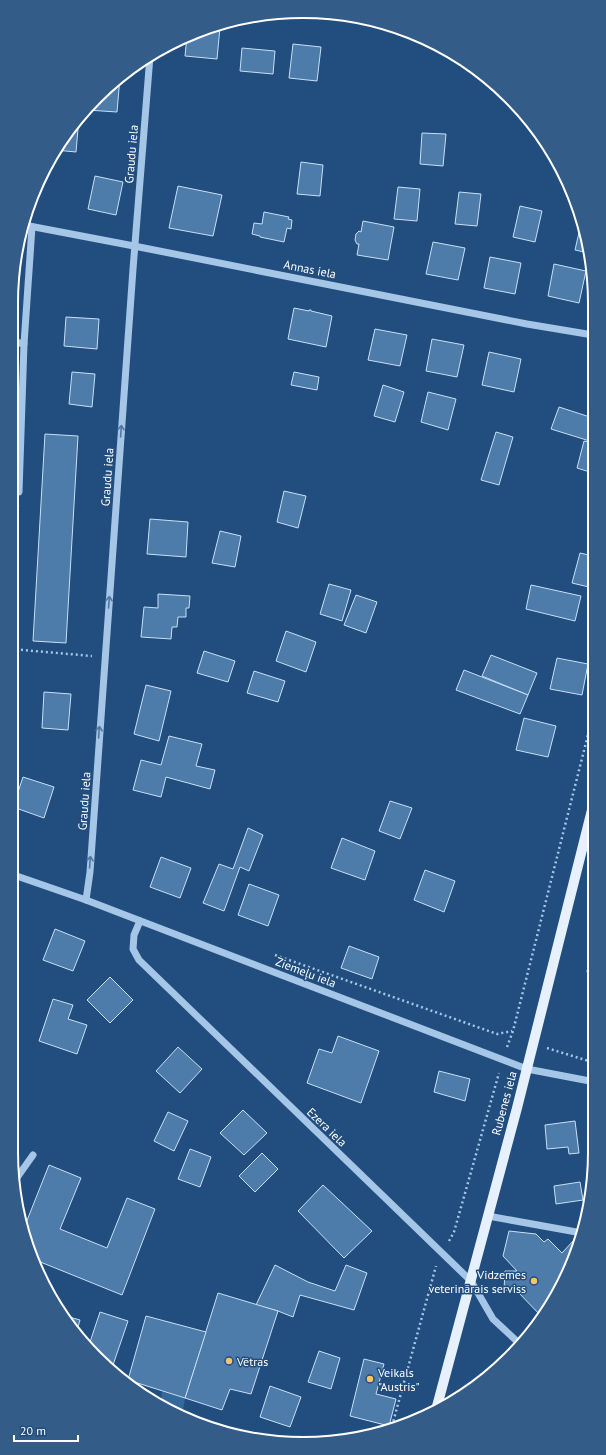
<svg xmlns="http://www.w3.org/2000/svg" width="606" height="1455" viewBox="0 0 606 1455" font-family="'PT Sans',sans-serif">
  <rect width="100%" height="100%" fill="#214e7e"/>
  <!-- green -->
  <path fill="#34699c" d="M162,1391L185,1398L183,1410C170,1407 159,1407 162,1391Z"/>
  <!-- building -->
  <g fill="#4d7baa" stroke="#c9dff5">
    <path d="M212,27H220L217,59L185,56L187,36Z"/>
    <path d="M293,44L321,47L317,81L289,78Z"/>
    <path d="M242,48L275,51L273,74L240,71Z"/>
    <path d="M120,77L117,112L87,110V107Z"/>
    <path d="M71,128L78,129L76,152L55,150Z"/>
    <path d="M422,133L446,134L443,166L420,164Z"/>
    <path d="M301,162L323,165L320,196L297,194Z"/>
    <path d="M95,176L123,182L116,215L88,209Z"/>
    <path d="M178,186L222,195L213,236L169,228Z"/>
    <path d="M398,187L420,189L417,221L394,219Z"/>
    <path d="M459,192L481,194L477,226L455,224Z"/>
    <path d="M520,206L542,211L535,242L513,237Z"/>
    <path d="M264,212L289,217L288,219L292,220L291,229L287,228L284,242L260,237V236L252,234L254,223L262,224Z"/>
    <path d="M363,221L394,227L388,260L357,255L359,244H357L355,240L356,234L359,231L361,232Z"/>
    <path d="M580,228H583L589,253L575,250Z"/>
    <path d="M433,242L465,248L458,280L426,274Z"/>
    <path d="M490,257L521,263L515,294L484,288Z"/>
    <path d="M554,264L586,271L579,303L548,296Z"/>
    <path d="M294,308L309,311V310H311V311L332,316L326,347L288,339Z"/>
    <path d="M66,317L99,319L97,349L64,346Z"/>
    <path d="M375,329L407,335L400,366L368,360Z"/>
    <path d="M432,339L464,345L457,377L426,371Z"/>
    <path d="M489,352L521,359L514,392L482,385Z"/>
    <path d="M72,372L95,374L92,407L69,404Z"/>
    <path d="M294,372L319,377L317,390L291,385Z"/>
    <path d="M383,385L404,392L395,422L374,416Z"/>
    <path d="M428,392L456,399L448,430L421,422Z"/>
    <path d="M559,407L593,418V442L551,429Z"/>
    <path d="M496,432L513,437L499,485L481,480Z"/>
    <path d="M45,434L78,436L66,643L33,641Z"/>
    <path d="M584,441L593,443V473L577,468Z"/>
    <path d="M284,491L306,496L298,528L277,522Z"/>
    <path d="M150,519L188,522L186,557L147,554Z"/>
    <path d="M220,531L241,536L235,567L212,563Z"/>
    <path d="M580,553L593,556V588L572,583Z"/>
    <path d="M329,584L351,590L342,621L320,614Z"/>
    <path d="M531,585L581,596L575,621L526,609Z"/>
    <path d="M158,594L190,596L189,608H186V617H178L177,627H172L171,639L141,637L144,607L158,608Z"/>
    <path d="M356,595L377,602L366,633L344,625Z"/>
    <path d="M286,631L316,642L306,672L276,661Z"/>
    <path d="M204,651L235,661L228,682L197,673Z"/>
    <path d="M491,655L537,673L528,695L482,676Z"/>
    <path d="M557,658L588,664L582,695L550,689Z"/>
    <path d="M464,670L528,695L520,714L456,690Z"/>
    <path d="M254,671L285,681L278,702L247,693Z"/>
    <path d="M146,685L171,691L159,741L134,734Z"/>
    <path d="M44,692L71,694L68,730L42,728Z"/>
    <path d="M11,710L16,711L12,742H11Z"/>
    <path d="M524,718L556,726L548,757L516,750Z"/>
    <path d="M169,736L202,744L196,766L215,770L210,789L166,777L161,797L133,790L141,760L161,765Z"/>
    <path d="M23,777L54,787L44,818L13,807Z"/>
    <path d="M390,801L412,808L400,839L379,831Z"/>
    <path d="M248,828L263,835L249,871L240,867L224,911L203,903L219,864L233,869Z"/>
    <path d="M342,838L375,851L365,880L331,868Z"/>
    <path d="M161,857L191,868L180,898L150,887Z"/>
    <path d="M425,870L455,881L444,912L414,900Z"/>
    <path d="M249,884L279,895L268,926L238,915Z"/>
    <path d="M55,929L85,941L73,971L43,960Z"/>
    <path d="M349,946L379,957L372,979L341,968Z"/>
    <path d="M594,969L595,991L590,992L587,970Z"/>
    <path d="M110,977L133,1000L110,1023L87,1000Z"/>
    <path d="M53,999L73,1005L68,1019L87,1025L77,1054L39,1041Z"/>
    <path d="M592,1015H595V1039Z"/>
    <path d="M338,1036L379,1051L361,1103L307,1083L319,1049L332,1053Z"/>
    <path d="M178,1047L202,1069L180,1093L156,1071Z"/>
    <path d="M439,1071L470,1079L465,1101L434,1092Z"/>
    <path d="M243,1110L267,1133L244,1155L220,1133Z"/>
    <path d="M168,1112L188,1121L174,1151L154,1141Z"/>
    <path d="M575,1121L579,1153L569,1154L568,1147L547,1149L545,1125Z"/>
    <path d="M190,1149L211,1157L200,1187L178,1179Z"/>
    <path d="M262,1153L278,1169L255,1192L239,1176Z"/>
    <path d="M49,1165L81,1178L60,1229L107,1248L127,1198L155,1209L122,1295L33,1259L27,1246L24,1228Z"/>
    <path d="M580,1182L583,1200L556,1204L554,1186Z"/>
    <path d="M323,1185L372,1231L344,1258L298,1211Z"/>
    <path d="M509,1231L536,1234L544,1242L548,1239L562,1253L573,1241L579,1247L556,1298L542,1317L517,1291L504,1290L505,1271H517L503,1256Z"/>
    <path d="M275,1265L308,1282L335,1291L346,1265L367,1273L354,1310L300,1295L293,1317L278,1311L256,1305Z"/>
    <path d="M218,1293L278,1311L251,1394L230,1389L222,1410L185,1398Z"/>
    <path d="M100,1312L128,1321L112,1368L88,1348Z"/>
    <path d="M62,1315L80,1320L76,1334Z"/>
    <path d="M146,1316L206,1332L185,1398L128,1380Z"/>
    <path d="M319,1351L340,1358L331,1389L308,1382Z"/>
    <path d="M364,1359L384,1364L376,1394L396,1399L389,1426L350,1416Z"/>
    <path d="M270,1386L301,1397L290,1427L260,1417Z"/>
  </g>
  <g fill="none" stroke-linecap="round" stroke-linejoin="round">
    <!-- path -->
    <g stroke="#a5c6e7" stroke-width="2.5" stroke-dasharray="2 3" stroke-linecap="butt">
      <path d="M11,636L18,505"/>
      <path d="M11,649L92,656"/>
      <path d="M275,955L497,1034L512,1031"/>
      <path d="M507,1047L513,1031L594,711"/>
      <path d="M547,1048L595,1063"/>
      <path d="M449,1241L454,1232L499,1073"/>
      <path d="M392,1426L436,1266"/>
    </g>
    <!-- minor -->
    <g stroke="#a5c6e7" stroke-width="7">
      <path d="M24,225L134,246L527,324L593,335"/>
      <path d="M11,341L24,344"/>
      <path d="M11,490L19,492L24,344L32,227"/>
      <path d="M11,874L86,900L527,1069L595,1082"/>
      <path d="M86,900L90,872L133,269L150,56"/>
      <path d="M140,921L134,935L133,949L139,960L471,1281L493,1319L521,1345"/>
      <path d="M16,1179L33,1155"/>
      <path d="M488,1216L582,1233"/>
    </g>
    <!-- major -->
    <path stroke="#e7f1fd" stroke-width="10" d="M436,1410L517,1108L594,802"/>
  </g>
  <!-- one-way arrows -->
  <defs><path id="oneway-shaft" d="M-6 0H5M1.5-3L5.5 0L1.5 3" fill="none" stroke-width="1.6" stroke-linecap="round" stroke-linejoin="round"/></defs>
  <g stroke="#4f78a3">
    <use href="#oneway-shaft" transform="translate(121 431) rotate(-86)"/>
    <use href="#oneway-shaft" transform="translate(109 602) rotate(-86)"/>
    <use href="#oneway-shaft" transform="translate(99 732) rotate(-86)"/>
    <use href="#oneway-shaft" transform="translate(90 862) rotate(-86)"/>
  </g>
  <!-- markers -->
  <g fill="#f4c466" stroke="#214e7e" stroke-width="1.5">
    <circle cx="534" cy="1281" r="4"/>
    <circle cx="229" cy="1361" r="4"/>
    <circle cx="370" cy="1379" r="4"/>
  </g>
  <g text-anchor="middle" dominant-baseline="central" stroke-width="3" stroke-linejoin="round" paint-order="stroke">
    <!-- street labels -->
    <g font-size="12" fill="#fff" stroke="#214e7e">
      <text transform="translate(131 154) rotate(-85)">Graudu iela</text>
      <text transform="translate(310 269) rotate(11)">Annas iela</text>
      <text transform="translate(107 477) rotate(-86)">Graudu iela</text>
      <text transform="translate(84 801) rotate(-86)">Graudu iela</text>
      <text transform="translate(306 972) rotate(21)">Ziemeļu iela</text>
      <text transform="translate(504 1103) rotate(-75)">Rubenes iela</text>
      <text transform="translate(327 1127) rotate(44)">Ezera iela</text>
    </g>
    <!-- poi labels -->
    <g font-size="12" fill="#fff" stroke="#214e7e" text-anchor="start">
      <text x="526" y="1274" text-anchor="end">Vidzemes<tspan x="526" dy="14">veterinārais serviss</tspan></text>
      <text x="237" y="1361">Vētras</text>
      <text x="378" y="1372">Veikals<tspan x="378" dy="14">"Austris"</tspan></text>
    </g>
  </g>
  <!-- crop -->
  <path d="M0 0H606V1455H0ZM303 18H303A285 285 0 0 1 588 303V1152A285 285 0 0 1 303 1437H303A285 285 0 0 1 18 1152V303A285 285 0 0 1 303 18Z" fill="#335c88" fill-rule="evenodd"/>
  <path fill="none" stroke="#fff" stroke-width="2" d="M303 18H303A285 285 0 0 1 588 303V1152A285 285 0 0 1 303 1437H303A285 285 0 0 1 18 1152V303A285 285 0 0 1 303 18Z"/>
  <!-- scale -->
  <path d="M14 1435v6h64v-6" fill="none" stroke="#ffffff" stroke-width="2"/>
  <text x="20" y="1435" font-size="12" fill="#ffffff" stroke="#214e7e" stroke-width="3" paint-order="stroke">20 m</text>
</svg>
